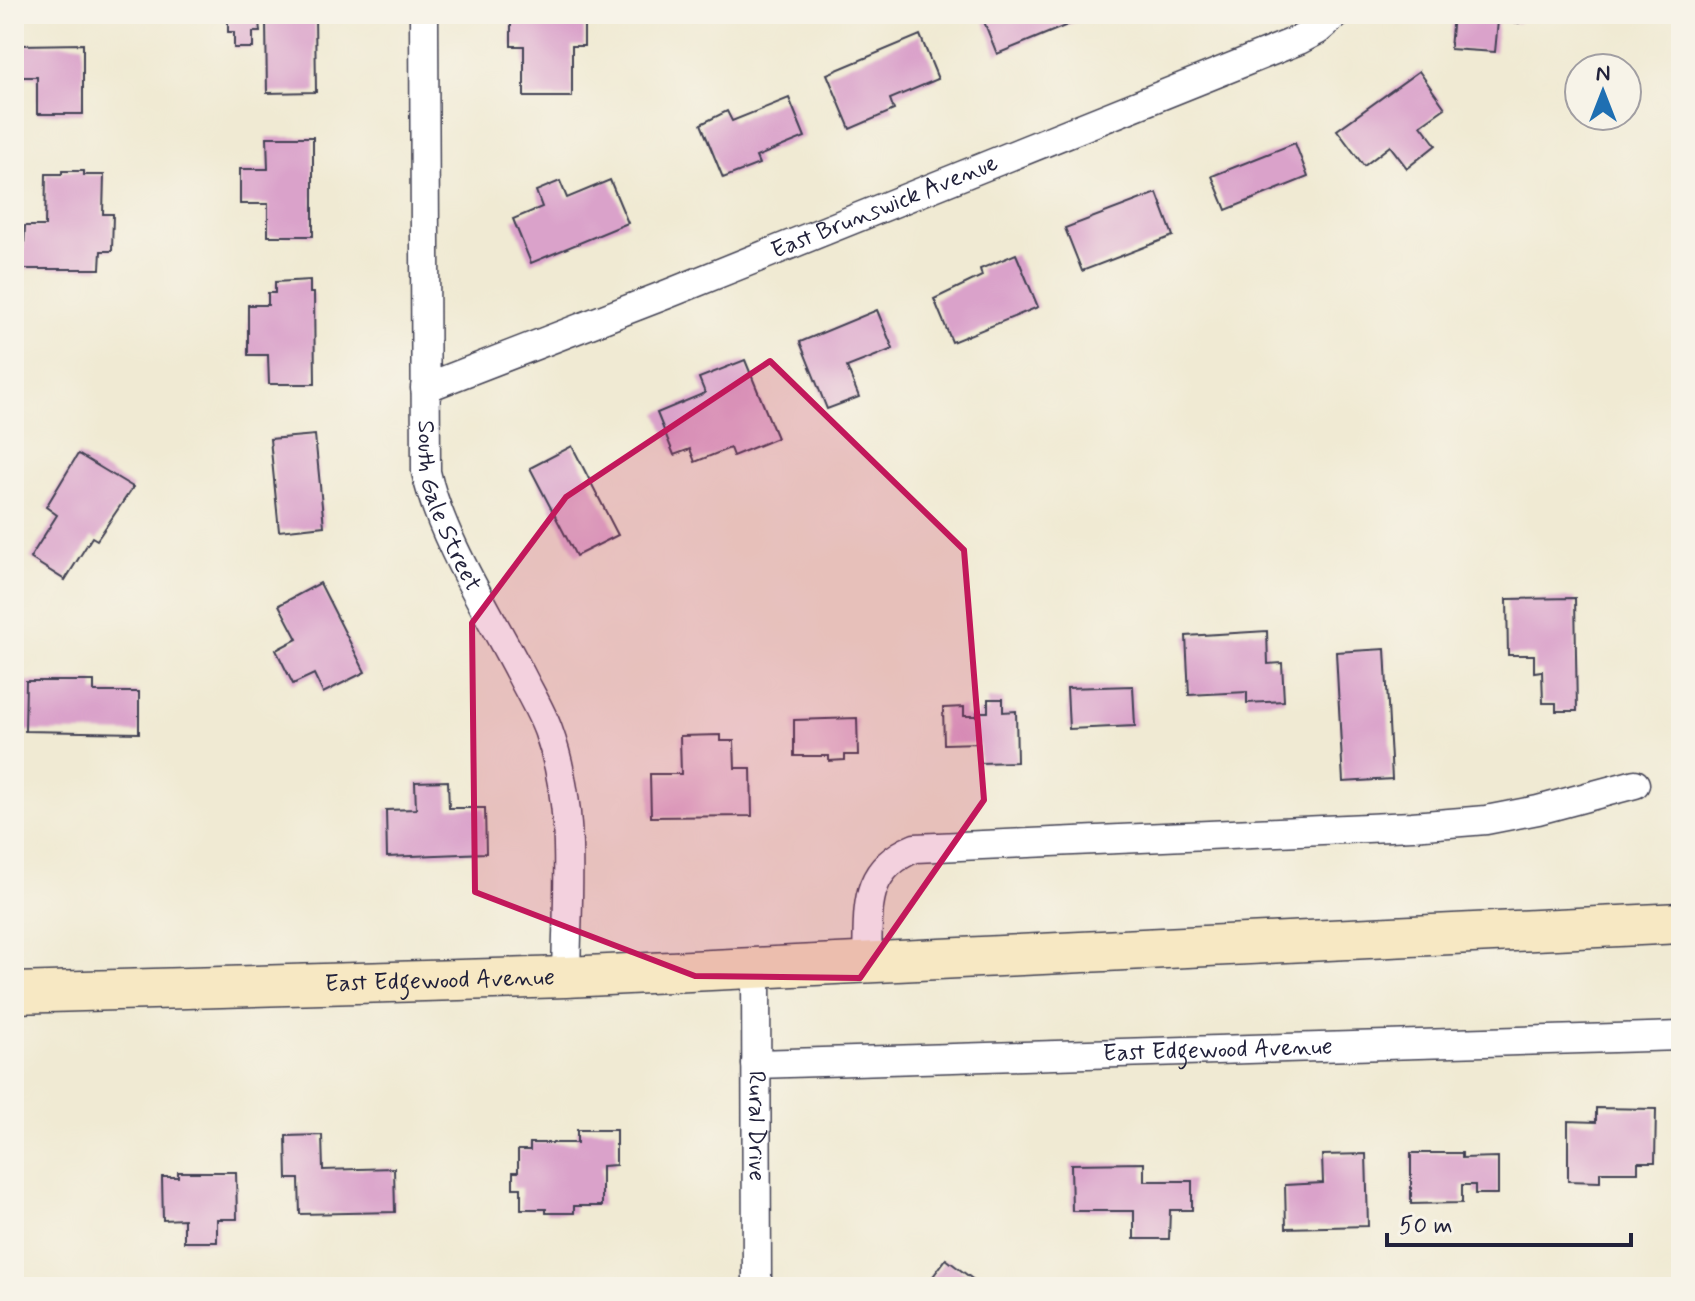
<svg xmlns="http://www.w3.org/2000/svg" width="1695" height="1301" viewBox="0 0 1695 1301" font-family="Mynerve,sans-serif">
  <rect width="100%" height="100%" fill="#f7f3e8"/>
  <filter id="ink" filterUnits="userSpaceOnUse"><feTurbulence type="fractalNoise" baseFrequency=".0125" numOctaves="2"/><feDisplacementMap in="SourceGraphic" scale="16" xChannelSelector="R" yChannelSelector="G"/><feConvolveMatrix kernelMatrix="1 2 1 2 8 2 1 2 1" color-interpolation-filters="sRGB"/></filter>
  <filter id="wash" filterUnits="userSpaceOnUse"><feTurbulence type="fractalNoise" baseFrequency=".006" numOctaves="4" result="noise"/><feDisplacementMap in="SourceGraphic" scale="32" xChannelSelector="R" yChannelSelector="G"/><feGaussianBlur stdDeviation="1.8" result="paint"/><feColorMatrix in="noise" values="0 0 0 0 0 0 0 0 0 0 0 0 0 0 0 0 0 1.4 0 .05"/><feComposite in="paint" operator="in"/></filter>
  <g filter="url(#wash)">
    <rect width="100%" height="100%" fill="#f0ead3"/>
    <g id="blocks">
      <!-- building -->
      <g fill="#daa2ca">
        <path d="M228,14H315L316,92L267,93L266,21H259L260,32H253V48H234V32H228Z"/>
        <path d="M511,14H584V46H572V97H524V46H511Z"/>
        <path d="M981,14H1094L997,54Z"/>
        <path d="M1453,14H1520L1519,23L1498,21L1495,52L1450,49Z"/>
        <path d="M920,35L938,79L890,99L894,110L850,129L827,74Z"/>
        <path d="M83,44V114H37V77H20V45Z"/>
        <path d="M1419,71L1445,108L1421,125L1436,145L1407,168L1390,146L1364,166L1337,130Z"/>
        <path d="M789,98L805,137L756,157L759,164L723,178L701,124L727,111L732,121Z"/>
        <path d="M267,137H313V236H268V204H240V169H268Z"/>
        <path d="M1295,143L1308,177L1226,210L1212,176Z"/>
        <path d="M62,171H84V175H104L103,214H113L112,251H101L100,269H23L25,226H45L46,174H62Z"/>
        <path d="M610,180L628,223L531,263L513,219L542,207L536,191L560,181L567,198Z"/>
        <path d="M1157,193L1173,236L1082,271L1065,228Z"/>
        <path d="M1016,254L1038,307L952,342L934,299L982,276L980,269Z"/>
        <path d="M310,280V293H314L315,384H269L268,355H248V305H268V293H275V282Z"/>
        <path d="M877,310L893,349L847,367L859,397L827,409L800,342Z"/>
        <path d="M745,360L777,438L733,456L730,448L695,462L690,449L674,455L657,413L705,393L699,378Z"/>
        <path d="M315,435L324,526L279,531L270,439Z"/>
        <path d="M572,446L618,535L576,556L530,468Z"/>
        <path d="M78,454L133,487L97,540L92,537L65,580L30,558L57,515L46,507Z"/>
        <path d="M320,583L365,672L323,693L314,674L293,684L276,650L297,639L279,605Z"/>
        <path d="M1575,598L1577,711H1556V703H1543L1542,671L1534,672V655H1508L1507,599Z"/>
        <path d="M1267,631L1268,664L1282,663L1284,701L1247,703V692L1189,695L1186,636Z"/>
        <path d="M1385,649L1392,779L1343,782L1336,652Z"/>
        <path d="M26,681H94V692H139V733L25,731Z"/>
        <path d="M1133,686L1135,726L1069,729L1067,688Z"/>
        <path d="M988,699H1003V712L1016,711L1017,762L980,763L979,743L944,744L943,708L964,707V716H977V712H988Z"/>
        <path d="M857,718L858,755H845V760L829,761V756H794V720Z"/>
        <path d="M720,735V741H734L735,768H751L752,816L651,817L650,774H681L680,736Z"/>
        <path d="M448,781L449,808H485L486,853L387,857L386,810L416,809L415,782Z"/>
        <path d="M1596,1108L1656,1109L1655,1162H1638V1172H1600V1182L1568,1181V1121L1596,1122Z"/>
        <path d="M577,1130H616V1165L602,1166V1206H574V1213H546V1209H521V1188H513V1172H518V1150H530V1143H577Z"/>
        <path d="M322,1135L323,1170L394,1168L395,1212L300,1214L299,1179H287L286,1136Z"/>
        <path d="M1411,1153H1462V1158L1498,1157V1194H1475V1185H1462V1203L1411,1204Z"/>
        <path d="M1366,1154L1368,1226L1286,1228L1285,1185L1323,1183L1322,1155Z"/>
        <path d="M1144,1163V1181H1192V1210H1170L1169,1239H1134V1211H1072L1071,1164Z"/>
        <path d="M178,1172H236L237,1219H217V1242H184V1219L163,1220L162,1177H178Z"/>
        <path d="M946,1259L983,1287H925Z"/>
      </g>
    </g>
  </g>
  <g filter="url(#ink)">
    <use href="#blocks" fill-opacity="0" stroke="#414052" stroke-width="2"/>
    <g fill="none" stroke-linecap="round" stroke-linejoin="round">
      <defs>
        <g id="street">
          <path id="s1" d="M424,14L426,472C441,538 489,613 521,675C530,693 541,711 548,730C577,808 567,894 566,977"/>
          <path id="s2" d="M425,388L665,295L1299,40L1318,30L1336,14"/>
          <path d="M867,960C869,910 861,870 915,848L1412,826L1486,820L1538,810L1635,784"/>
          <path id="s3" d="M756,966L757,1287"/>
          <path id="s4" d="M756,1064L1681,1036"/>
        </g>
        <g id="secondary">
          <path id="s5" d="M14,993L566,977L1681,923"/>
        </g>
      </defs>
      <!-- street casing -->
      <use href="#street" stroke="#414052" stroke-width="31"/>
      <!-- secondary casing -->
      <use href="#secondary" stroke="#414052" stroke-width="43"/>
      <!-- street -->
      <use href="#street" stroke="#fff" stroke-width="28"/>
      <!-- secondary -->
      <use href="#secondary" stroke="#f7e8c3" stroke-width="40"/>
    </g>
  </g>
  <!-- marked area -->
  <path fill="#c2185b" fill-opacity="0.2" stroke="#c2185b" stroke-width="6" stroke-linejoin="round" d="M770,361L964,550L984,800L860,978L695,976L475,892L472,623L566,497Z"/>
  <g text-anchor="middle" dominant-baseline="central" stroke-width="7" stroke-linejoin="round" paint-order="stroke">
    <!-- street labels -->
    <g font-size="24" fill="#22223b" stroke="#f7f3e8">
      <text stroke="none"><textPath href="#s2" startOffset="494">East Brunswick Avenue</textPath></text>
      <text stroke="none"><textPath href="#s1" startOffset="496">South Gale Street</textPath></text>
      <text stroke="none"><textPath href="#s5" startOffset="426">East Edgewood Avenue</textPath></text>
      <text stroke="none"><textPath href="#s4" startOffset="462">East Edgewood Avenue</textPath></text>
      <text stroke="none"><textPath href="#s3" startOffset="160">Rural Drive</textPath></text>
    </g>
  </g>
  <!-- margin -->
  <rect width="1695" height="1301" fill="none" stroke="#f7f3e8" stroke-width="48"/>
  <!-- north arrow -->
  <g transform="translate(1603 92)"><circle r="38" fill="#f7f3e8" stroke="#a29fa3" stroke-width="2"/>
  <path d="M0-6L14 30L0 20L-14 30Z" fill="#1f6fb2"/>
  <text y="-12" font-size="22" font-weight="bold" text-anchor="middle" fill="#22223b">N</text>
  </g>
  <!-- scale -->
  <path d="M1387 1233v12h244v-12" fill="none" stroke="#22223b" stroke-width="4"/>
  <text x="1399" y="1233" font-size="24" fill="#22223b" stroke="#f7f3e8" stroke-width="6" paint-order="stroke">50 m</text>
</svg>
